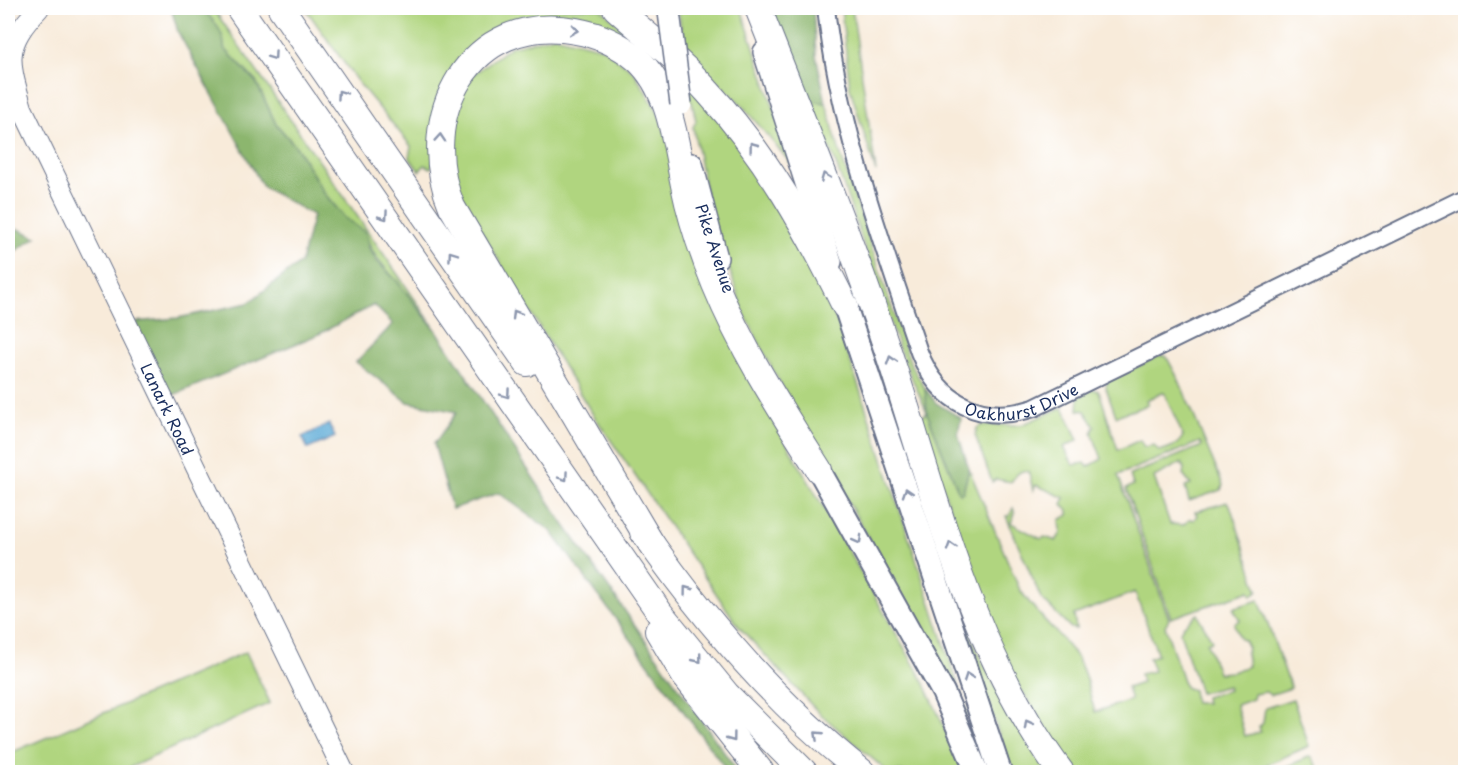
<svg xmlns="http://www.w3.org/2000/svg" width="1473" height="780" viewBox="0 0 1473 780" font-family="'Playpen Sans',sans-serif">
  <rect width="100%" height="100%" fill="#fff"/>
  <filter id="ink" filterUnits="userSpaceOnUse"><feTurbulence type="fractalNoise" baseFrequency=".0167" numOctaves="2"/><feDisplacementMap in="SourceGraphic" scale="12" xChannelSelector="R" yChannelSelector="G"/><feConvolveMatrix kernelMatrix="1 2 1 2 8 2 1 2 1" color-interpolation-filters="sRGB"/></filter>
  <filter id="wash" filterUnits="userSpaceOnUse"><feTurbulence type="fractalNoise" baseFrequency=".008" numOctaves="4" result="noise"/><feDisplacementMap in="SourceGraphic" scale="24" xChannelSelector="R" yChannelSelector="G"/><feGaussianBlur stdDeviation="1.35" result="paint"/><feColorMatrix in="noise" values="0 0 0 0 0 0 0 0 0 0 0 0 0 0 0 0 0 1.4 0 .05"/><feComposite in="paint" operator="in"/></filter>
  <g filter="url(#wash)">
    <rect width="100%" height="100%" fill="#f8ebda"/>
    <!-- green -->
    <g fill="#b0d57f" stroke="#66826e" stroke-width="1.5">
      <path d="M202,8H213L439,334C425,317 412,300 398,283C384,265 371,256 366,233L345,218L324,193L297,148L276,124L256,82L224,48Z"/>
      <path d="M305,8H600L698,94L760,168L829,297L969,718L962,710L932,649L775,374L744,313L709,209L693,127L696,121L692,102L587,21L555,17L518,22L492,34L431,168L425,165L419,171L409,157L411,146L357,81Z"/>
      <path d="M678,8H741L793,166L740,103L684,50Z"/>
      <path d="M841,8H852L876,172L850,88Z"/>
      <path d="M554,36L603,48L634,72L658,112L744,369L924,682L964,772H888L818,712L739,627L590,410L459,195L452,175L448,131L470,77L510,47Z"/>
      <path d="M810,101L826,103L840,153L911,365L925,388L927,413L959,493L963,492L969,469L1019,588C1035,614 1060,633 1077,658C1087,674 1089,694 1095,712L1131,700L1127,688L1142,683L1140,674L1154,671L1149,658L1158,655L1135,592L1074,615L1076,629L1071,628L1041,598L1006,516H1009L1013,508L1015,513L1011,523L1041,539L1045,537L1056,541L1061,533L1060,520L1068,515V511L1062,504L1065,498L1036,485L1033,491L1029,472C1021,468 1016,475 1011,482L996,479L992,482L975,435L977,428L982,425H1021L1063,407L1078,440L1064,447L1073,465L1085,463L1088,467L1102,459L1092,433L1095,426L1085,411L1078,410L1079,397L1093,389L1099,391L1118,450L1140,440L1144,447L1154,445L1159,451C1170,448 1178,446 1183,436L1164,392L1146,400L1148,405L1116,416L1106,388L1107,381L1159,356H1166L1179,380L1223,485L1221,490L1189,501L1185,487L1191,485L1183,475L1184,468L1181,463L1154,477L1170,524L1183,525L1190,519L1194,520L1197,515L1195,512L1227,502L1230,505L1258,590L1252,596L1250,591L1171,618L1126,489L1133,485L1130,475L1202,446L1200,442L1118,475L1169,619L1165,626L1185,687L1193,690L1195,703H1206L1205,697L1229,690L1228,686L1200,693L1180,632L1183,626L1198,614C1201,625 1208,630 1212,641L1207,643L1218,673L1232,672L1248,666L1246,653L1248,648L1244,640L1240,639L1234,624L1240,620L1233,608L1259,600L1291,688L1270,695L1266,692L1254,694L1253,699L1236,705L1245,736L1260,732L1259,727L1263,723L1265,708L1293,699L1309,746L1257,769L1259,772L1072,771L1001,657L919,419L927,412L901,354L835,161Z"/>
      <path d="M962,613C984,671 1013,723 1049,772H1012L970,649Z"/>
      <path d="M246,652L270,703L120,772H8V754Z"/>
      <path d="M1311,756L1321,772L1281,771L1283,768Z"/>
    </g>
    <!-- forest -->
    <g fill="#8cb66e" stroke="#547266" stroke-width="1.5">
      <path d="M171,8H202C212,19 225,32 224,48L256,82L276,124L297,148L324,193L345,218L366,233L369,248L377,261L397,281L439,334L559,517L738,772H728L551,531L499,493L452,509L434,444L457,412L408,402L356,362L393,324L374,305L319,334L171,396L135,322L178,318L248,303L301,262L313,215L263,187L178,32Z"/>
      <path d="M770,8H813L816,55L826,103L810,101Z"/>
      <path d="M18,229L36,237L8,256V233Z"/>
      <path d="M925,388L936,403L961,418L958,434L969,469L963,492L959,493L927,413Z"/>
    </g>
    <!-- water -->
    <path fill="#5caad6" stroke="#3c6c9a" stroke-width="1.5" d="M329,424L335,437L308,449L302,437Z"/>
  </g>
  <g filter="url(#ink)">
    <g fill="none" stroke-linecap="round" stroke-linejoin="round">
      <defs>
        <g id="tertiary">
          <path id="s1" d="M826,8C839,127 881,239 919,352C939,403 981,425 1034,408L1466,197"/>
        </g>
        <g id="secondary">
          <path id="s2" d="M39,8C3,46 8,60 22,108L344,772"/>
        </g>
        <g id="primary">
          <path d="M764,52L831,262"/>
          <path d="M692,164L717,258"/>
        </g>
        <g id="trunk">
          <path d="M845,306L1000,772"/>
          <path d="M819,470L943,692L977,772"/>
        </g>
        <g id="motorway">
          <path d="M239,8L660,613L727,695L804,772"/>
          <path d="M281,8L527,363"/>
          <path d="M616,8C646,35 680,60 707,91C766,155 807,228 845,306"/>
          <path d="M758,8C803,122 849,235 888,351C936,495 969,649 1061,772"/>
          <path d="M643,532C705,621 777,705 862,772"/>
          <path d="M652,545L452,207C414,117 470,11 576,31C599,35 619,44 637,59C671,90 675,142 684,185C691,219 702,252 715,284C742,350 781,410 819,470"/>
          <path d="M658,631L684,675L761,772"/>
        </g>
      </defs>
      <!-- tertiary casing -->
      <use href="#tertiary" stroke="#687189" stroke-width="20"/>
      <!-- secondary casing -->
      <use href="#secondary" stroke="#687189" stroke-width="22"/>
      <!-- primary casing -->
      <use href="#primary" stroke="#687189" stroke-width="24"/>
      <!-- trunk casing -->
      <use href="#trunk" stroke="#687189" stroke-width="26"/>
      <!-- motorway casing -->
      <use href="#motorway" stroke="#687189" stroke-width="28"/>
      <!-- tertiary -->
      <use href="#tertiary" stroke="#fff" stroke-width="16"/>
      <!-- secondary -->
      <use href="#secondary" stroke="#fff" stroke-width="20"/>
      <!-- primary -->
      <use href="#primary" stroke="#fff" stroke-width="21"/>
      <!-- trunk -->
      <use href="#trunk" stroke="#fff" stroke-width="22"/>
      <!-- motorway -->
      <use href="#motorway" stroke="#fff" stroke-width="26"/>
      <defs>
        <path id="primary-bridge" d="M669,12L681,104"/>
      </defs>
      <!-- primary-bridge casing -->
      <use href="#primary-bridge" stroke="#687189" stroke-width="24" stroke-linecap="butt"/>
      <!-- primary-bridge -->
      <use href="#primary-bridge" stroke="#fff" stroke-width="21"/>
    </g>
    <!-- one-way arrows -->
    <defs><path id="oneway-chevron" d="M-2-3.5L2.5 0L-2 3.5" fill="none" stroke-width="1.6" stroke-linecap="round" stroke-linejoin="round" transform="scale(1.5)"/></defs>
    <g stroke="#8d97ae">
      <use href="#oneway-chevron" transform="translate(574 30) rotate(9)"/>
      <use href="#oneway-chevron" transform="translate(273 56) rotate(55)"/>
      <use href="#oneway-chevron" transform="translate(341 94) rotate(-125)"/>
      <use href="#oneway-chevron" transform="translate(440 138) rotate(-86)"/>
      <use href="#oneway-chevron" transform="translate(753 146) rotate(-127)"/>
      <use href="#oneway-chevron" transform="translate(825 177) rotate(-112)"/>
      <use href="#oneway-chevron" transform="translate(384 216) rotate(55)"/>
      <use href="#oneway-chevron" transform="translate(452 255) rotate(-125)"/>
      <use href="#oneway-chevron" transform="translate(516 314) rotate(-121)"/>
      <use href="#oneway-chevron" transform="translate(891 360) rotate(-108)"/>
      <use href="#oneway-chevron" transform="translate(506 394) rotate(55)"/>
      <use href="#oneway-chevron" transform="translate(564 477) rotate(55)"/>
      <use href="#oneway-chevron" transform="translate(907 492) rotate(-108)"/>
      <use href="#oneway-chevron" transform="translate(858 540) rotate(61)"/>
      <use href="#oneway-chevron" transform="translate(951 546) rotate(-108)"/>
      <use href="#oneway-chevron" transform="translate(687 590) rotate(-127)"/>
      <use href="#oneway-chevron" transform="translate(698 659) rotate(51)"/>
      <use href="#oneway-chevron" transform="translate(968 677) rotate(-109)"/>
      <use href="#oneway-chevron" transform="translate(1028 724) rotate(-119)"/>
      <use href="#oneway-chevron" transform="translate(818 735) rotate(-137)"/>
      <use href="#oneway-chevron" transform="translate(732 738) rotate(53)"/>
    </g>
  </g>
  <g text-anchor="middle" dominant-baseline="central" stroke-width="4.5" stroke-linejoin="round" paint-order="stroke">
    <!-- street labels -->
    <g font-size="16" fill="#1b2f5e" stroke="#fff">
      <text transform="translate(716 248) rotate(72)">Pike Avenue</text>
      <text stroke="none"><textPath href="#s1" startOffset="489">Oakhurst Drive</textPath></text>
      <text stroke="none"><textPath href="#s2" startOffset="444">Lanark Road</textPath></text>
    </g>
  </g>
  <!-- margin -->
  <rect width="1473" height="780" fill="none" stroke="#fff" stroke-width="30"/>
</svg>
